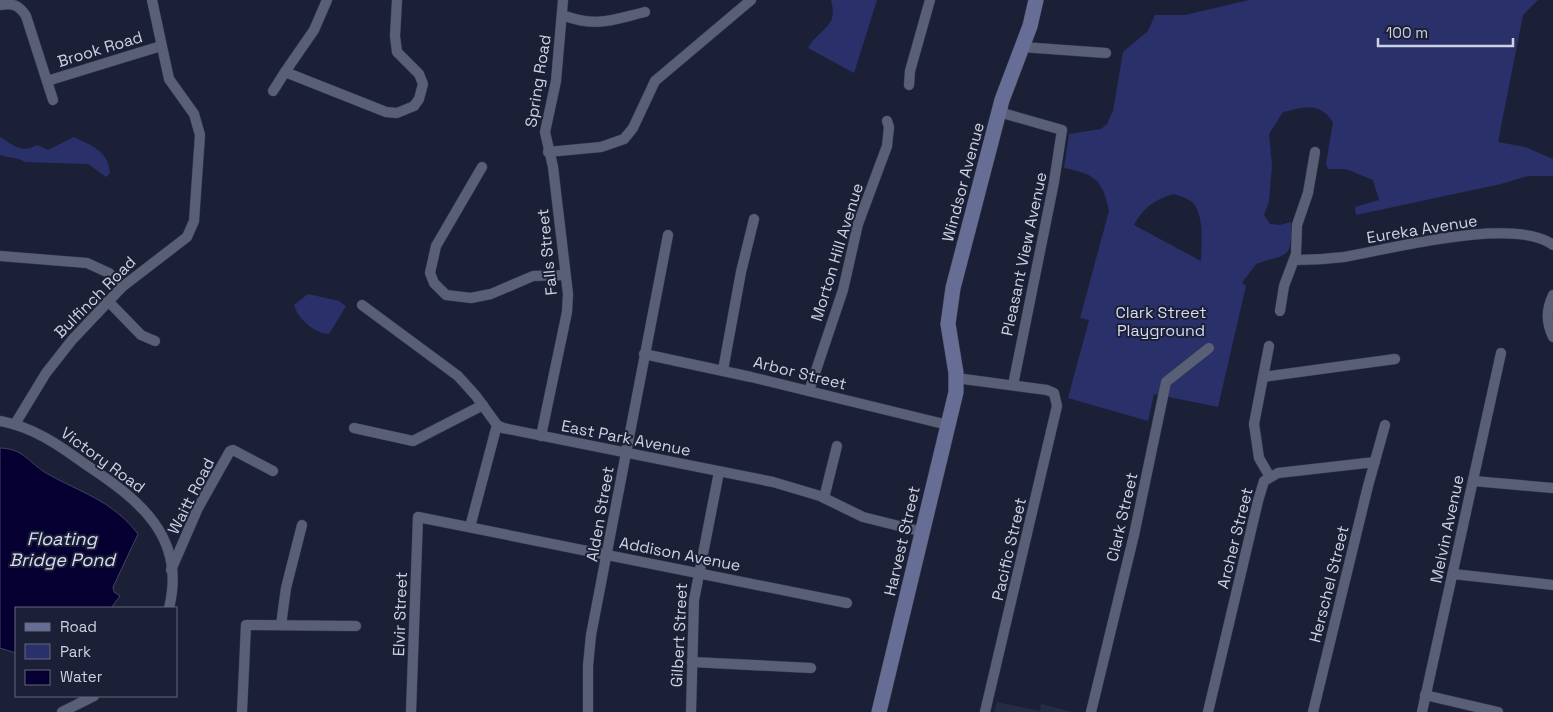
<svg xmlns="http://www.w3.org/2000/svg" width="1553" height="712" viewBox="0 0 1553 712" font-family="'Space Grotesk',sans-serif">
  <rect width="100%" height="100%" fill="#1c2036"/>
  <!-- built -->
  <path fill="#262b46" d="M997,702L1040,711L1041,704L1072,712H994Z"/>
  <!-- green -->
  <g fill="#2a306a" fill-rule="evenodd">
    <path d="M831,0H877L854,73L808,48C820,27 839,28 831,0Z"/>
    <path d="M1249,0H1538L1523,15L1498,142L1525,147L1553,159V176H1528L1501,184L1356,215L1355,207L1379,200L1373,180L1346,169H1328L1326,164L1333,122C1319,101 1305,107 1283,112L1269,134L1272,165L1269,201L1264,215L1270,224L1280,225L1291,222C1292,260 1288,253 1256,264L1242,283L1246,286L1218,407L1154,394L1148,421L1068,398L1089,320L1080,318L1109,211C1103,179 1094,174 1064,168L1069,134L1101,129L1107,124L1113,111L1123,52L1148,31L1155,15H1185ZM1174,194C1179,196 1187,198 1192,202C1205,215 1201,243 1201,261L1134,225C1143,208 1155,199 1174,194Z"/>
    <path d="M0,137C13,145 22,154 37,145L48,150L74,137C90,145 109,151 110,173L106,177L88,164L25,162C18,157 8,158 0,155Z"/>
    <path d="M308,294L339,301L346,306L329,334C315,334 298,319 294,305Z"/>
  </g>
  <!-- water -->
  <path fill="#060032" stroke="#423f66" d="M0,448C24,449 27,461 46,473C81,493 112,500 138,534L113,587L114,592L120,596L111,608H16V653L0,648Z"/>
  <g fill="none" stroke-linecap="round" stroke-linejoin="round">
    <defs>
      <g id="street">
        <path d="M327,0L314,30L285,72L386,112L397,113L414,106L419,99L423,84L419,74L397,52L395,36L397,0"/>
        <path d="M0,5C13,3 19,5 26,16L53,100"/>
        <path d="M562,15C597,28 611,20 645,12"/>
        <path d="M1022,47L1106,53"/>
        <path d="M47,81L161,46"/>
        <path d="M909,85L910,71L930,0"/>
        <path d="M273,91L285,72"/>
        <path d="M999,112L1062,130L1054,182L1013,385"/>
        <path d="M548,152L601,147L624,139L633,128L655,81L751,0"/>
        <path d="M482,167L436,246L430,273L434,283L446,295L471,298L491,294L533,276L565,275"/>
        <path d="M0,256L87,263L109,273L122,287"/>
        <path d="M1295,260C1311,260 1328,259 1344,257C1390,249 1515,216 1553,245"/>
        <path d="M1553,295C1546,310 1546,322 1553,337"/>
        <path d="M108,301L141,335L155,341"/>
        <path d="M362,305L458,376L476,396L497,425L503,428L773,482L820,496L863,517L923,532"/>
        <path d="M1280,311L1284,286L1296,254L1297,225L1308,193L1315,152"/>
        <path d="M1269,346L1254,424L1259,458L1270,477"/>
        <path d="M644,354L751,377L948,425"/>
        <path d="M723,370L741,272L754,219"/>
        <path d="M1263,377L1395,359"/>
        <path d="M956,378L1047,390L1054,393L1057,406L985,712"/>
        <path d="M809,391L843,290L858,224L887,146L889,127L887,121"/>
        <path d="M0,421C33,427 59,445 85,464C138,499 187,536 169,608"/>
        <path d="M15,424L46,373L72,340L122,287L187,237L194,221L200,135L194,114L169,79L152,0"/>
        <path d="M354,428L413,441L483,405"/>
        <path d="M541,436L567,312L568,294L553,167L545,132L556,81L563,0"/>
        <path d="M1473,481L1553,488"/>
        <path d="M824,498L837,446"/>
        <path d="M470,527L497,425"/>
        <path d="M171,570L198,508L230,451L233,450L273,471"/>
        <path d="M1453,574L1553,585"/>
        <path d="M281,625L286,588L302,525"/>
        <path d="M692,662L811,668"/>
        <path d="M1425,695L1498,712"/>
        <path d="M62,712L94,696"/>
        <path d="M242,712L246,625L356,626"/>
        <path d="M411,712L418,517L847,603"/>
        <path d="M588,712V666L591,635L668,235"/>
        <path d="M691,712L694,600L719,472"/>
        <path d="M1091,712L1134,535L1166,382L1209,348"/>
        <path d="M1208,712L1258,501L1264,481L1278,473L1375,462"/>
        <path d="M1313,712L1368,486L1385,425"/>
        <path d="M1422,712L1501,353"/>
      </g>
      <path id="secondary" d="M879,712L956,392V373L948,324L953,288L1002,100L1030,26L1036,0"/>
    </defs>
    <!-- street casing -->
    <use href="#street" stroke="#37394b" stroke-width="11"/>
    <!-- secondary casing -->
    <use href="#secondary" stroke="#37394b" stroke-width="16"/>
    <!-- street -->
    <use href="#street" stroke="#5a5f78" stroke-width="10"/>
    <!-- secondary -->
    <use href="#secondary" stroke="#676e95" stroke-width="15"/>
  </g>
  <g text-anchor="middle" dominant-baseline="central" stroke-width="4" stroke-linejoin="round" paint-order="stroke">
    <!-- street labels -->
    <g font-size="16" fill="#ced1e0" stroke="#1c2036">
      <text transform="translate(100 49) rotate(-17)">Brook Road</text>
      <text transform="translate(538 81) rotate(-81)">Spring Road</text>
      <text transform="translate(963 182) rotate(-75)">Windsor Avenue</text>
      <text transform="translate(1422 229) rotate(-9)">Eureka Avenue</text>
      <text transform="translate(547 252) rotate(-96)">Falls Street</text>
      <text transform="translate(837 252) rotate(-73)">Morton Hill Avenue</text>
      <text transform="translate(1024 254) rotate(-78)">Pleasant View Avenue</text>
      <text transform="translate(95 297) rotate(-45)">Bulfinch Road</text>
      <text transform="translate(800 373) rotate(14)">Arbor Street</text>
      <text transform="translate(626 438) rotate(11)">East Park Avenue</text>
      <text transform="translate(103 460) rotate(36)">Victory Road</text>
      <text transform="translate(191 496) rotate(-63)">Waitt Road</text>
      <text transform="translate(600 514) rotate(-80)">Alden Street</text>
      <text transform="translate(1122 517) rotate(-77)">Clark Street</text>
      <text transform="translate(1447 529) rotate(-78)">Melvin Avenue</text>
      <text transform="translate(1235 538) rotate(-76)">Archer Street</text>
      <text transform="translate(902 541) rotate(-77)">Harvest Street</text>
      <text transform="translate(1009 549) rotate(-77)">Pacific Street</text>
      <text transform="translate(680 554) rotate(11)">Addison Avenue</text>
      <text transform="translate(1329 584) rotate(-76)">Herschel Street</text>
      <text transform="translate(400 614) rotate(-88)">Elvir Street</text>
      <text transform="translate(679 635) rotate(-87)">Gilbert Street</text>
    </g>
    <!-- park labels -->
    <g font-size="16" fill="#d6dbf0" stroke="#1c2036">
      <text x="1161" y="312">Clark Street<tspan x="1161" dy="18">Playground</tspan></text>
    </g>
    <!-- water labels -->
    <g font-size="18" font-style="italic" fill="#d9def3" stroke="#1c2036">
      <text x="62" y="538">Floating<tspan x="62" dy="21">Bridge Pond</tspan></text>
    </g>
  </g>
  <!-- legend -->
  <rect x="15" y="607" width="162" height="90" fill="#1c2036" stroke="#63677a"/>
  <rect x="25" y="623" width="25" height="8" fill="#676e95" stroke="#63677a"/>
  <text x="60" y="632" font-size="15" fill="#ced1e0">Road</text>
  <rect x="25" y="644" width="25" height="15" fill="#2a306a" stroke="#63677a"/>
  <text x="60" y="657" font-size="15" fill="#ced1e0">Park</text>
  <rect x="25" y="670" width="25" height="15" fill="#060032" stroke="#63677a"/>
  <text x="60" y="682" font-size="15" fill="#ced1e0">Water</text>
  <!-- scale -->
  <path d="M1378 38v8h135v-8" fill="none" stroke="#ced1e0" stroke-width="2.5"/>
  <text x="1386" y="38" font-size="15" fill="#ced1e0" stroke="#1c2036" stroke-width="4" paint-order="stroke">100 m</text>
</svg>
